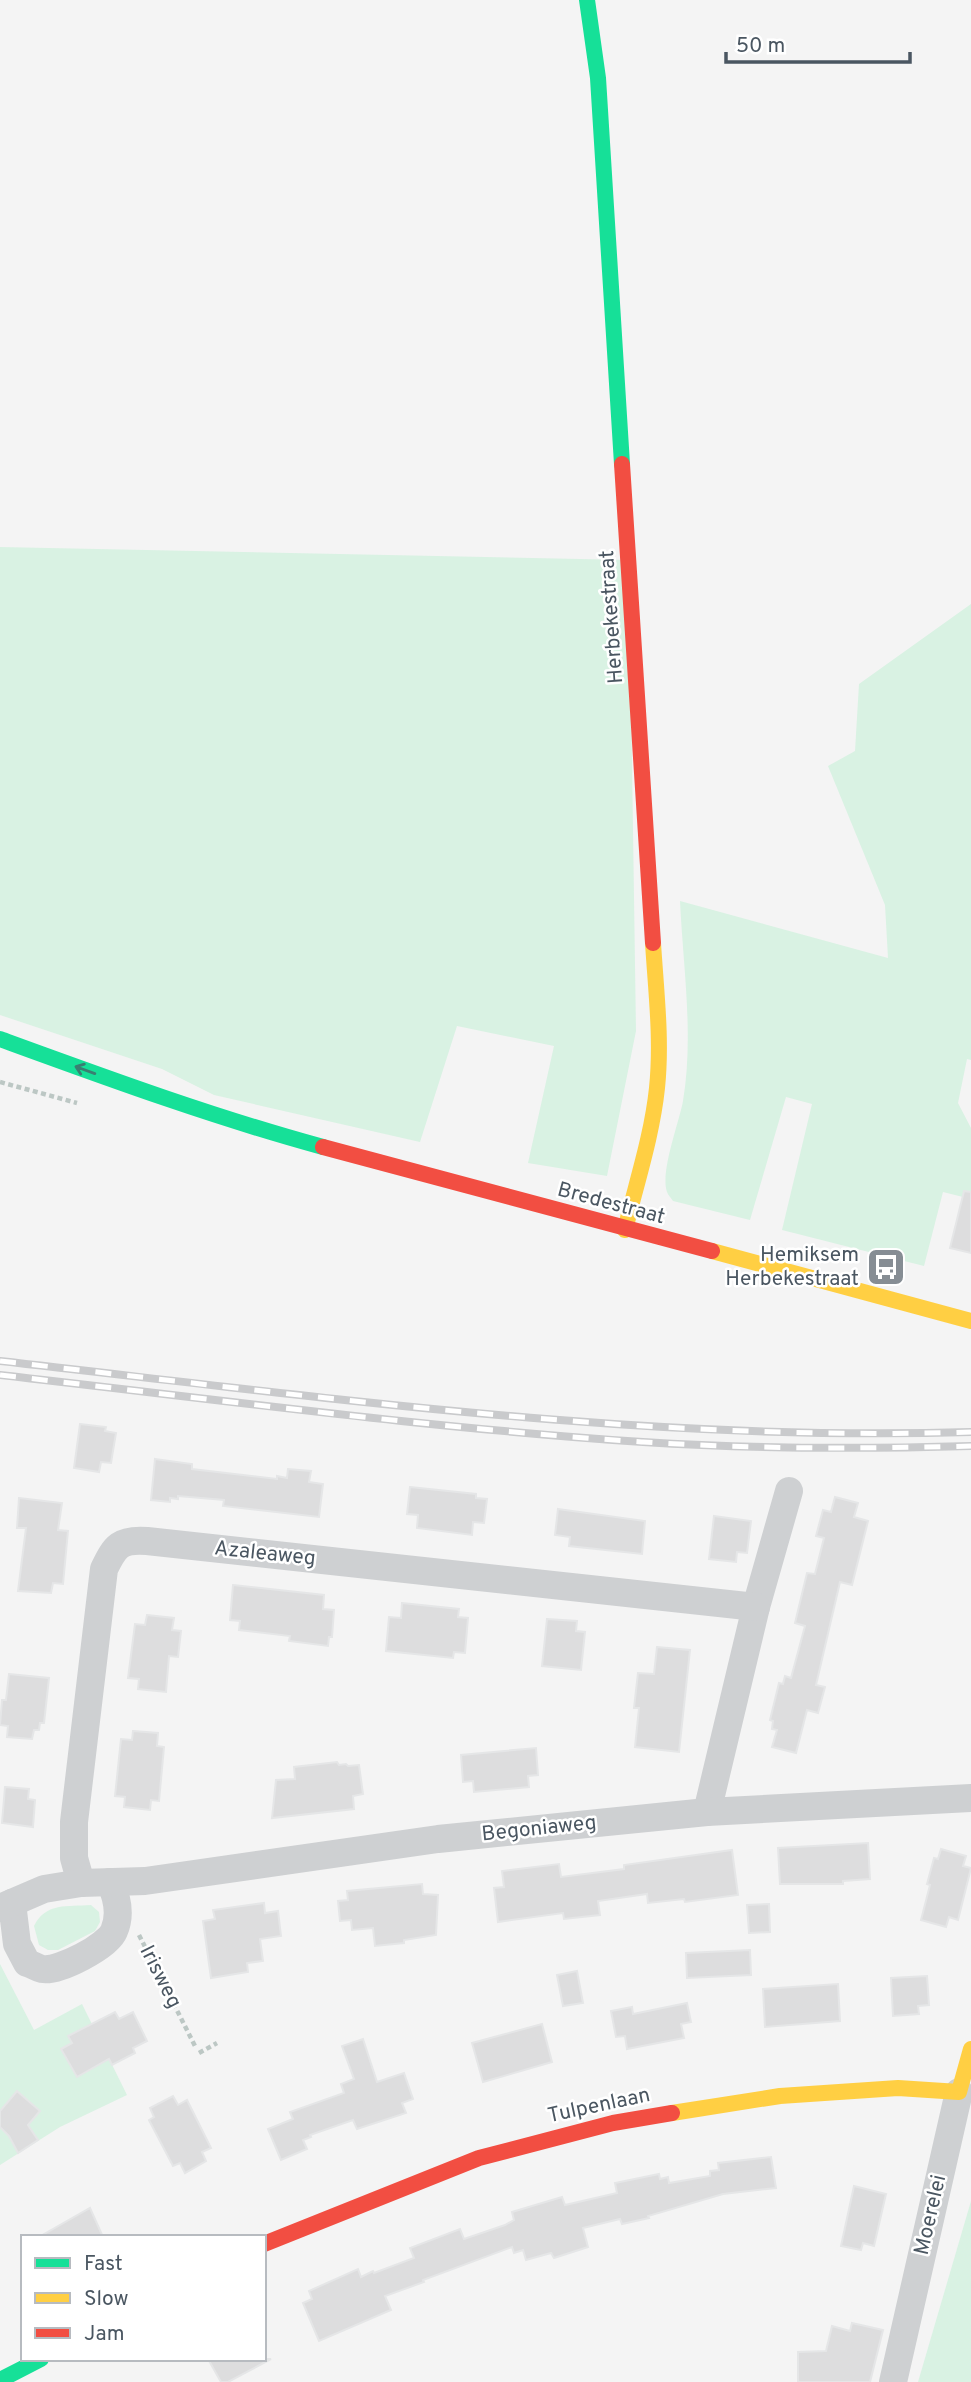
<svg xmlns="http://www.w3.org/2000/svg" width="971" height="2382" viewBox="0 0 971 2382" font-family="Overpass,sans-serif">
  <rect width="100%" height="100%" fill="#f4f4f4"/>
  <!-- green -->
  <g fill="#d9f2e3">
    <path d="M0,547L629,560L636,1031L607,1176L528,1163L554,1046L457,1026L420,1142L214,1095L162,1069L0,1015Z"/>
    <path d="M971,604V1060L967,1059L958,1103L971,1128V1199L943,1192L924,1266L782,1230L812,1104L786,1097L750,1220L673,1201C671,1198 668,1195 667,1192C660,1172 679,1123 683,1101C694,1036 683,966 680,901L888,958L885,905L828,766L855,751L859,684Z"/>
    <path d="M91,1905L99,1912L100,1922L95,1931L58,1950H48L39,1945L34,1926C46,1902 67,1907 91,1905Z"/>
    <path d="M0,1964L34,2030L82,2004L127,2095L60,2127L0,2165Z"/>
    <path d="M971,2201V2382H918Z"/>
  </g>
  <!-- building -->
  <g fill="#ddddde" stroke="#e5e6e7" stroke-width="2">
    <path d="M964,1191L971,1192V1253L950,1248Z"/>
    <path d="M80,1424L106,1427L105,1431L116,1433L111,1463L101,1462L99,1472L74,1468Z"/>
    <path d="M155,1459L192,1464V1469L277,1479V1476L287,1478L288,1469L311,1471L309,1482L323,1484L319,1517L223,1506L224,1500L178,1496V1499L170,1498V1502L151,1500Z"/>
    <path d="M410,1487L476,1494V1498L487,1499L484,1523L473,1522L472,1535L417,1528L418,1515L407,1514Z"/>
    <path d="M835,1497L858,1503L854,1517L868,1521L852,1585L840,1582L816,1685L825,1687L818,1713L807,1710L796,1753L772,1747L777,1730L772,1729L773,1721L770,1720L779,1683L783,1684L785,1676L791,1678L805,1626L795,1623L807,1573L815,1574L824,1538L816,1536L823,1510L831,1512Z"/>
    <path d="M19,1498L62,1503L58,1530L68,1531L63,1584L53,1583L51,1593L18,1591L26,1528H17Z"/>
    <path d="M558,1509L645,1521L642,1554L569,1546L570,1537L555,1535Z"/>
    <path d="M714,1516L751,1521L747,1553L737,1552L736,1562L709,1559Z"/>
    <path d="M233,1585L324,1595L323,1609L334,1610L332,1637H329L328,1646L289,1641L290,1636L239,1630L240,1621L230,1620Z"/>
    <path d="M402,1603L459,1609L458,1617L468,1618L465,1653L454,1652L453,1658L386,1651L389,1617L401,1618Z"/>
    <path d="M147,1615L174,1618L172,1630L181,1631L178,1657L169,1656L166,1692L138,1689L139,1679L128,1678L135,1624L145,1625Z"/>
    <path d="M547,1619L577,1621L576,1631L585,1632L581,1670L542,1666Z"/>
    <path d="M657,1647L690,1650L679,1752L635,1747L639,1708H634L638,1673L654,1674Z"/>
    <path d="M9,1674L49,1678L44,1723H40L39,1730H34L32,1739L7,1737L8,1726L0,1725L2,1700H6Z"/>
    <path d="M133,1731L158,1733L157,1746L164,1747L159,1801L151,1800L150,1810L124,1807L125,1797L115,1796L121,1739L132,1740Z"/>
    <path d="M536,1748L538,1775L528,1776L529,1787L474,1792L473,1781L463,1782L461,1755Z"/>
    <path d="M337,1762L339,1765L346,1764L348,1766L359,1765L363,1794L353,1796L354,1809L272,1818L276,1780L295,1779L294,1767Z"/>
    <path d="M5,1787L29,1789L28,1799L35,1800L33,1827L2,1823Z"/>
    <path d="M868,1843L870,1879L843,1881V1884H780L778,1848Z"/>
    <path d="M941,1849L966,1856L963,1866L971,1868L958,1920L949,1917L946,1927L921,1920L930,1885L927,1884L934,1858L938,1859Z"/>
    <path d="M732,1850L738,1895L685,1902L684,1899L648,1903L647,1894L598,1901L600,1915L564,1919L563,1913L498,1922L494,1888L504,1887L502,1871L559,1864L561,1877L624,1869V1865Z"/>
    <path d="M422,1884L423,1894L438,1895L436,1935L404,1940V1943L375,1946L373,1928L352,1930L351,1920L340,1921L338,1901L348,1900L347,1891Z"/>
    <path d="M264,1903L265,1913L278,1911L281,1936L260,1939L263,1961L247,1963L248,1972L211,1978L203,1921L215,1919L213,1910Z"/>
    <path d="M769,1904L770,1932L749,1933L747,1905Z"/>
    <path d="M750,1950L751,1975L687,1978L686,1953Z"/>
    <path d="M577,1971L583,2003L563,2006L557,1975Z"/>
    <path d="M927,1976L929,2005L918,2006L919,2014L893,2016L891,1978Z"/>
    <path d="M838,1984L840,2021L765,2027L763,1989Z"/>
    <path d="M687,2003L691,2022L681,2024L684,2038L627,2049L625,2036L616,2037L611,2011L632,2007L633,2014Z"/>
    <path d="M115,2012L119,2019L133,2012L147,2041L133,2048L135,2053L112,2065L109,2059L77,2077L61,2049L72,2043L68,2036Z"/>
    <path d="M542,2024L552,2062L483,2082L472,2043Z"/>
    <path d="M363,2039L377,2082L404,2073L413,2099L402,2103L406,2113L357,2129L353,2120L310,2135L311,2137L303,2140L307,2149L281,2160L268,2129L293,2119L290,2112L344,2093L341,2084L354,2079L342,2046Z"/>
    <path d="M17,2091L40,2111L28,2125L38,2140L18,2153L9,2136L0,2127V2111Z"/>
    <path d="M173,2096L178,2105L187,2100L211,2148L202,2152L206,2161L185,2173L180,2163L173,2166L149,2120L154,2117L150,2108Z"/>
    <path d="M771,2157L776,2188L723,2194L648,2216L649,2218L622,2224L620,2219L583,2228L588,2247L554,2258L551,2253L526,2260L523,2250L514,2253L512,2247L423,2280L424,2282L385,2296L391,2310L319,2341L303,2303L312,2299L309,2291L358,2269L361,2277L373,2271L374,2273L414,2258L410,2248L460,2229L464,2239L505,2225L514,2220L512,2212L562,2197L565,2205L617,2193L615,2183L659,2174L660,2179L668,2177L669,2183L710,2176V2171L719,2170L718,2163Z"/>
    <path d="M854,2186L886,2194L874,2246L863,2243L861,2250L841,2246Z"/>
    <path d="M90,2208L103,2237H39Z"/>
    <path d="M852,2323L883,2330L870,2382H798V2352L826,2351L832,2326L850,2331Z"/>
    <path d="M208,2359H271L228,2382H221Z"/>
  </g>
  <g fill="none" stroke-linecap="round" stroke-linejoin="round">
    <!-- path -->
    <g stroke="#bcc7c4" stroke-width="4.5" stroke-dasharray="5 3.5" stroke-linecap="butt">
      <path d="M0,1082L77,1103"/>
      <path d="M139,1935L195,2046"/>
      <path d="M199,2053L217,2043"/>
    </g>
    <!-- street -->
    <g stroke="#ced0d2" stroke-width="28">
      <path d="M707,1812L756,1607L789,1491"/>
      <path d="M81,1883L74,1858V1822L104,1569C115,1546 120,1539 147,1541L756,1607"/>
      <path d="M12,1903L17,1944L27,1963C32,1964 37,1968 42,1969C59,1972 108,1946 114,1931C121,1915 117,1897 110,1882"/>
      <path d="M0,1908L44,1889L81,1883L145,1881L438,1839L707,1812L971,1798"/>
      <path d="M893,2382L959,2092"/>
    </g>
    <!-- fast -->
    <g stroke="#16e098" stroke-width="16">
      <path d="M587,0L598,78L622,464"/>
      <path d="M0,1039C107,1078 213,1117 323,1147"/>
      <path d="M0,2380L41,2359"/>
    </g>
    <!-- slow -->
    <g stroke="#ffcf43" stroke-width="16">
      <path d="M625,1230C636,1184 652,1136 657,1088C662,1040 656,991 653,943"/>
      <path d="M712,1251L971,1321"/>
      <path d="M672,2113L780,2096L898,2088L959,2092L971,2049"/>
    </g>
    <!-- jam -->
    <g stroke="#f24e42" stroke-width="16">
      <path d="M622,464L653,943"/>
      <path d="M323,1147L712,1251"/>
      <path d="M264,2244L479,2158L613,2123L672,2113"/>
    </g>
    <defs>
      <g id="rail">
        <path d="M0,1361C323,1397 645,1442 971,1432"/>
        <path d="M0,1375C214,1399 428,1428 643,1442C752,1449 862,1449 971,1446"/>
      </g>
    </defs>
    <!-- rail casing -->
    <use href="#rail" stroke="#c9cacc" stroke-width="8"/>
    <!-- rail -->
    <use href="#rail" stroke="#fff" stroke-width="5" stroke-dasharray="16" stroke-linecap="butt"/>
  </g>
  <!-- one-way arrows -->
  <defs><path id="oneway-shaft" d="M-6 0H5M1.5-3L5.5 0L1.5 3" fill="none" stroke-width="1.6" stroke-linecap="round" stroke-linejoin="round" transform="scale(1.75)"/></defs>
  <use stroke="#3a7f72" href="#oneway-shaft" transform="translate(85 1070) rotate(-160)"/>
  <!-- icons -->
  <defs>
    <symbol id="bus-square" viewBox="-11 -11 22 22"><rect x="-9" y="-9" width="18" height="18" rx="4" fill="#868d94" stroke="#fff"/><path d="M-5-6H5V4H4V6H2V4H-2V6H-4V4H-5ZM-3.5-4V0h7V-4ZM-3.5 1.2v1.5H-2V1.2ZM2 1.2v1.5H3.5V1.2Z" fill="#fff"/></symbol>
  </defs>
  <g fill-rule="evenodd">
    <use href="#bus-square" x="864" y="1245" width="44" height="44"/>
  </g>
  <g text-anchor="middle" dominant-baseline="central" stroke-width="5" stroke-linejoin="round" paint-order="stroke">
    <!-- street labels -->
    <g font-size="21" fill="#4a5661" stroke="#fff">
      <text transform="translate(612 617) rotate(-94)">Herbekestraat</text>
      <text transform="translate(611 1204) rotate(15)">Bredestraat</text>
      <text transform="translate(265 1554) rotate(6)">Azaleaweg</text>
      <text transform="translate(539 1829) rotate(-6)">Begoniaweg</text>
      <text transform="translate(160 1977) rotate(63)">Irisweg</text>
      <text transform="translate(599 2106) rotate(-12)">Tulpenlaan</text>
      <text transform="translate(931 2215) rotate(-77)">Moerelei</text>
    </g>
    <!-- poi labels -->
    <g font-size="21" fill="#4a5661" stroke="#fff" text-anchor="end">
      <text x="859" y="1255">Hemiksem<tspan x="859" dy="24">Herbekestraat</tspan></text>
    </g>
  </g>
  <!-- legend -->
  <rect x="21" y="2235" width="245" height="126" fill="#ffffff" stroke="#b7bbc0" stroke-width="2"/>
  <rect x="35" y="2258" width="35" height="10" fill="#16e098" stroke="#b7bbc0" stroke-width="2"/>
  <text x="84" y="2270" font-size="21" fill="#4a5661">Fast</text>
  <rect x="35" y="2293" width="35" height="10" fill="#ffcf43" stroke="#b7bbc0" stroke-width="2"/>
  <text x="84" y="2305" font-size="21" fill="#4a5661">Slow</text>
  <rect x="35" y="2328" width="35" height="10" fill="#f24e42" stroke="#b7bbc0" stroke-width="2"/>
  <text x="84" y="2340" font-size="21" fill="#4a5661">Jam</text>
  <!-- scale -->
  <path d="M726 52v10h184v-10" fill="none" stroke="#4a5661" stroke-width="3.5"/>
  <text x="736" y="52" font-size="21" fill="#4a5661" stroke="#ffffff" stroke-width="5" paint-order="stroke">50 m</text>
</svg>
